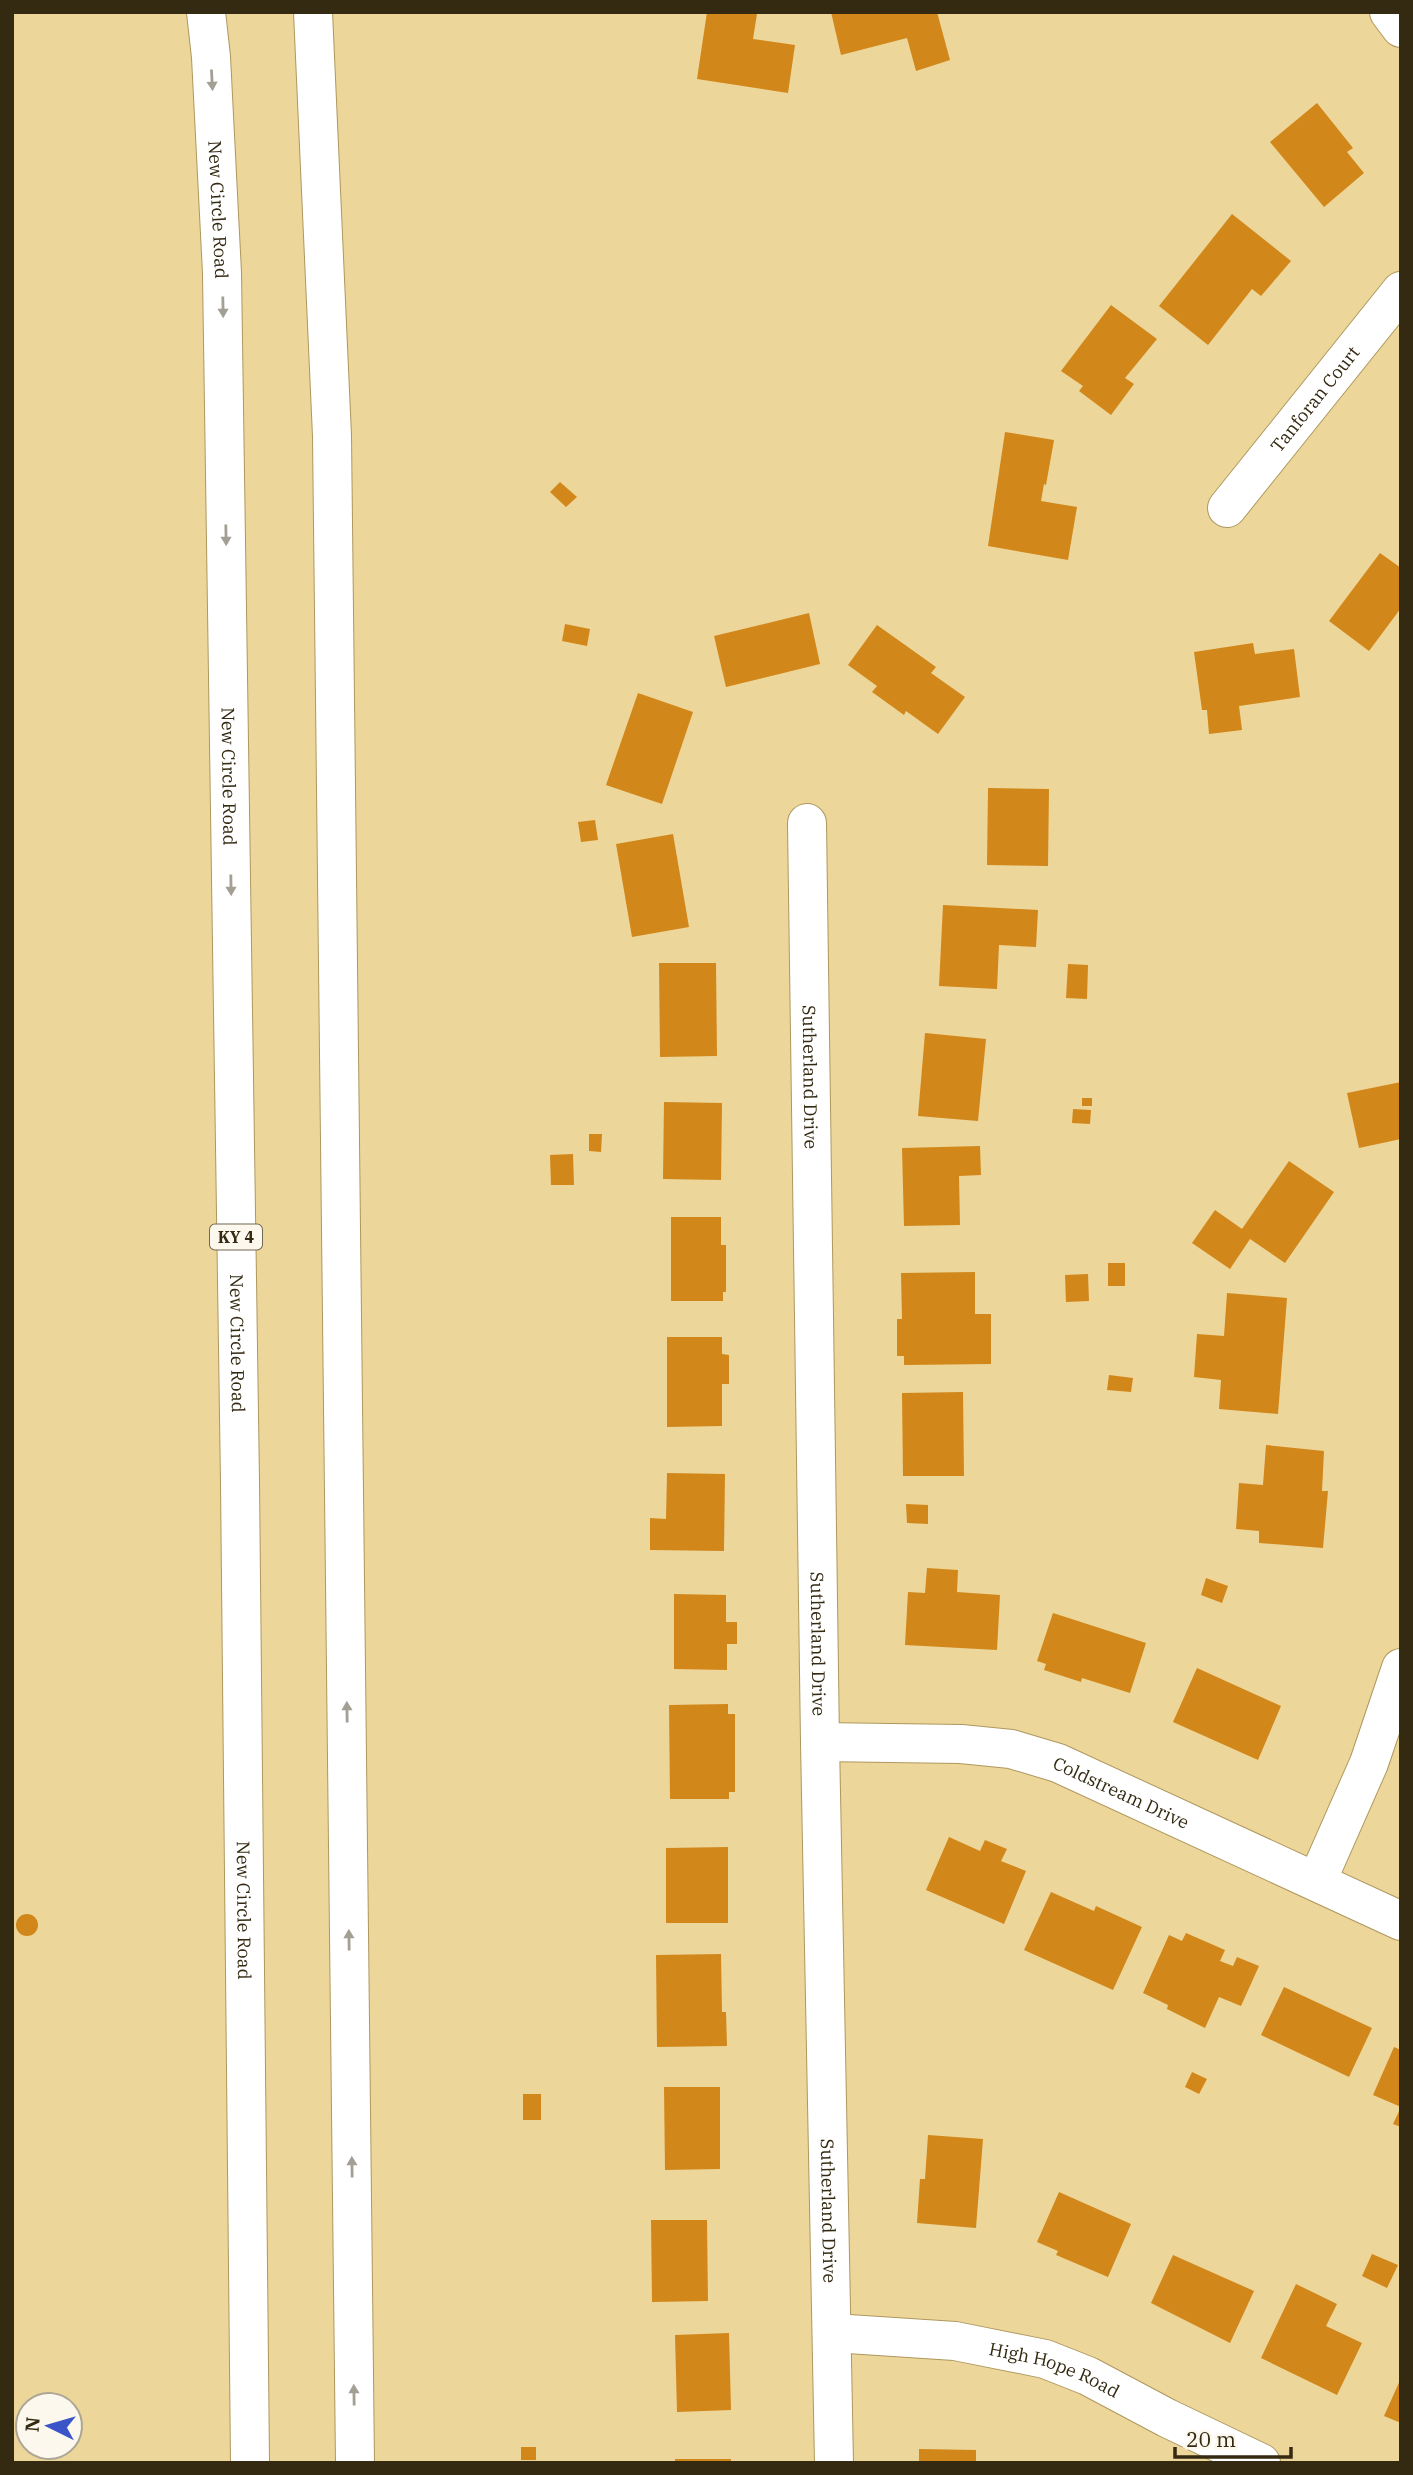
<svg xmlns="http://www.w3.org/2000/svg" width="1413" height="2475" viewBox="0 0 1413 2475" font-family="'IBM Plex Serif',serif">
  <rect width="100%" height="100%" fill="#edd69a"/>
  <!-- building -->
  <g fill="#d1871a">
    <path d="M707,12L757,14L753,39L795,45L788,93L697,79Z"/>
    <path d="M831,12H937L950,60L916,71L907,38L841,55Z"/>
    <path d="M1317,103L1353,148L1347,152L1364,173L1324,207L1270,142Z"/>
    <path d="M1232,214L1291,261L1261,296L1252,289L1208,345L1159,306Z"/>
    <path d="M1111,305L1157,339L1125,378L1134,384L1111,415L1079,391L1083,386L1061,371Z"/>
    <path d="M1005,432L1054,440L1046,485L1044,484L1041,501L1077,507L1068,560L988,546Z"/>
    <path d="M560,482L577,497L566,507L550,492Z"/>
    <path d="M1380,553L1401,568V608L1369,651L1329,621Z"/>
    <path d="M809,613L820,664L726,687L714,636Z"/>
    <path d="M565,624L590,629L587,646L562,641Z"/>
    <path d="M877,625L936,667L931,673L965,697L938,734L906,711L904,715L872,692L877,686L848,665Z"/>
    <path d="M1253,643L1255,654L1294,649L1300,697L1239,706L1242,730L1209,734L1207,710H1202L1194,652Z"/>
    <path d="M638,693L693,712L662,804L606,785Z"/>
    <path d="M988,788L1049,789L1048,866L987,865Z"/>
    <path d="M595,820L598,840L581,842L578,822Z"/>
    <path d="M673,834L689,927L632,937L616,844Z"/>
    <path d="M943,905L1038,910L1036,947L999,945L997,989L939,986Z"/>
    <path d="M659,963H716L717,1056L660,1057Z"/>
    <path d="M1068,964L1088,965L1087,999L1066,998Z"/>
    <path d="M925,1033L986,1039L978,1121L918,1116Z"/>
    <path d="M1401,1082V1139L1359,1148L1347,1093Z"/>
    <rect x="1082" y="1098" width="10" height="8"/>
    <path d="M664,1102L722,1103L721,1180L663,1179Z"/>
    <path d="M1073,1109L1091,1110L1090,1124L1072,1123Z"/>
    <path d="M589,1134H602L601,1152L589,1151Z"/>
    <path d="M980,1146L981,1175L959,1176L960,1225L904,1226L902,1148Z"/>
    <path d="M573,1154L574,1185H551L550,1155Z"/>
    <path d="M1289,1161L1334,1192L1285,1263L1250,1239L1230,1269L1192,1243L1215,1210L1242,1229Z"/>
    <path d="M671,1217H721V1245H726V1292H723V1301H671Z"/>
    <rect x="1108" y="1263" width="17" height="23"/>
    <path d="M975,1272V1314H991V1364L904,1365V1356H897V1319H902L901,1273Z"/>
    <path d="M1088,1274L1089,1301L1066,1302L1065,1275Z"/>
    <path d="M1227,1293L1287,1298L1278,1414L1219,1409L1221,1380L1194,1377L1197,1334L1224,1336Z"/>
    <path d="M667,1337H722V1354L729,1355V1384H722V1426L667,1427Z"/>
    <path d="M1109,1375L1133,1378L1131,1392L1107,1390Z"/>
    <path d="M963,1392L964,1476H903L902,1393Z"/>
    <path d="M1266,1445L1324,1451L1322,1491H1328L1323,1548L1259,1543V1531L1236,1529L1239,1483L1263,1485Z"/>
    <path d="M667,1473L725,1474L724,1551L650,1550V1518L666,1519Z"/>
    <path d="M906,1504L928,1505V1524L907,1523Z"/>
    <path d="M927,1568L958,1570L957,1592L1000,1595L997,1650L905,1645L908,1592L925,1593Z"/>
    <path d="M1206,1578L1228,1586L1222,1603L1201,1595Z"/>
    <path d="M674,1594L726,1595V1622H737V1644H727V1670L674,1669Z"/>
    <path d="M1053,1613L1146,1643L1130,1693L1082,1678L1081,1682L1044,1670L1046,1664L1037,1661Z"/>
    <path d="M1197,1668L1281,1706L1258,1760L1173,1722Z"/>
    <path d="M728,1704V1714H735V1792H729V1799H670L669,1705Z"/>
    <path d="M949,1837L980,1851L985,1840L1007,1849L1001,1861L1026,1871L1004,1924L926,1890Z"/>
    <path d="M728,1847V1923H666V1848Z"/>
    <path d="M1051,1892L1094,1911L1096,1906L1142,1927L1113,1990L1024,1950Z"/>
    <circle cx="27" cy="1925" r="11"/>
    <path d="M1186,1933L1225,1950L1220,1961L1233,1966L1237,1957L1259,1966L1241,2006L1219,1997L1205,2028L1167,2009L1168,2005L1143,1993L1169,1935L1182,1941Z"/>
    <path d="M721,1954L722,2012H726L727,2046L657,2047L656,1955Z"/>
    <path d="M1284,1987L1372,2028L1349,2077L1261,2035Z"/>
    <path d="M1394,2047L1401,2050V2127L1393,2124L1401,2107L1373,2095Z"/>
    <path d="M1192,2072L1207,2079L1199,2094L1185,2087Z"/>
    <path d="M664,2087H720V2169L665,2170Z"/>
    <rect x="523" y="2094" width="18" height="26"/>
    <path d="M928,2135L983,2139L976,2228L917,2223L920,2179H925Z"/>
    <path d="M1059,2192L1131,2224L1108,2277L1056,2255L1058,2251L1037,2242Z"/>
    <path d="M651,2220H707L708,2301L652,2302Z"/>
    <path d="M1372,2254L1398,2265L1387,2288L1362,2276Z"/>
    <path d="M1173,2255L1254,2291L1230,2343L1151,2303Z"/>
    <path d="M1296,2284L1337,2304L1326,2326L1362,2343L1337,2395L1261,2358Z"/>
    <path d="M729,2333L731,2410L677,2412L675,2335Z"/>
    <path d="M1401,2378V2423L1384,2416Z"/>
    <rect x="521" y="2447" width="15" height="13"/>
    <path d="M919,2449L976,2450V2463H919Z"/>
    <rect x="675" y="2459" width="56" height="4"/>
  </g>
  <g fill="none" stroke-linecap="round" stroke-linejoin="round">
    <defs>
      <g id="minor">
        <path d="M1389,12L1401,28"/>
        <path id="s1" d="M1227,508L1401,291"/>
        <path id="s2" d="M807,823L820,1742L834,2463"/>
        <path id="s3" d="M820,1742L961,1744L1011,1749L1058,1763L1401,1921"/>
        <path d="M1317,1881L1369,1763L1401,1668"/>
        <path id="s4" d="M833,2333L955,2341L1045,2359L1088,2376L1167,2418L1261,2463"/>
      </g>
      <g id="highway">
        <path id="s5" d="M206,12L211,57L222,273L240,1482L250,2463"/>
        <path d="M313,12L332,436L355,2463"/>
      </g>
    </defs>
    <!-- minor casing -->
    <use href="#minor" stroke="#ae985e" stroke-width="40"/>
    <!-- highway casing -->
    <use href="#highway" stroke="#ae985e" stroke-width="40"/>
    <!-- minor -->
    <use href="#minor" stroke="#fff" stroke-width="38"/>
    <!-- highway -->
    <use href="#highway" stroke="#fff" stroke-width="38"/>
  </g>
  <!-- one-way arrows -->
  <defs><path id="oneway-solid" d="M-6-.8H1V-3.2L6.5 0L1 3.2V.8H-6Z" transform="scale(1.75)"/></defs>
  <g fill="#a49f94">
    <use href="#oneway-solid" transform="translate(212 80) rotate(87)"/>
    <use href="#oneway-solid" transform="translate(223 307) rotate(89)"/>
    <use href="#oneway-solid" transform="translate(226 535) rotate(89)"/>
    <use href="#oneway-solid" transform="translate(231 885) rotate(89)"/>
    <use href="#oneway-solid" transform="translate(347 1712) rotate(-91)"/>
    <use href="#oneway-solid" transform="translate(349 1940) rotate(-91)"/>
    <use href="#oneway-solid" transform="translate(352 2167) rotate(-91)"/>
    <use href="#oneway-solid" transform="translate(354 2395) rotate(-91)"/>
  </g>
  <g text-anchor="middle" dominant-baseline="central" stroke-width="6" stroke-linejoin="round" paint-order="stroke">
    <!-- shield labels -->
    <rect fill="#fdf8ed" stroke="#706854" stroke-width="2" x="210" y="1224.5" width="52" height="25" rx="5"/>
    <g font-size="16" font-weight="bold" fill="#342a12">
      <text x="236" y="1237">KY 4</text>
    </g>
    <!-- street labels -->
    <g font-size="18" fill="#342a12" stroke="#fdf8ed">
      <text stroke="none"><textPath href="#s5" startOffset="198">New Circle Road</textPath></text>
      <text stroke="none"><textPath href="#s1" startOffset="140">Tanforan Court</textPath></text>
      <text stroke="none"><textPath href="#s5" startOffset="765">New Circle Road</textPath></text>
      <text stroke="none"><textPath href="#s2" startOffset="254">Sutherland Drive</textPath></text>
      <text stroke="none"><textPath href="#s5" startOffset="1332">New Circle Road</textPath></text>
      <text stroke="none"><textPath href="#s2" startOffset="821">Sutherland Drive</textPath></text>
      <text stroke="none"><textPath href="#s3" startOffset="310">Coldstream Drive</textPath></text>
      <text stroke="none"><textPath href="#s5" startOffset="1899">New Circle Road</textPath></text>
      <text stroke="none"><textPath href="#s2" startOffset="1388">Sutherland Drive</textPath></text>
      <text stroke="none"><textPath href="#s4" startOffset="226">High Hope Road</textPath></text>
    </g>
  </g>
  <!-- border -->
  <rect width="1413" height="2475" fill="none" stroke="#342a12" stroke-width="28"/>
  <!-- north arrow -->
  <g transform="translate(49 2426) rotate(275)"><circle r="33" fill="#fdf8ed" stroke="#ada695" stroke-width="2"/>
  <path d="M0-5L12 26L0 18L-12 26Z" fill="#3b55c8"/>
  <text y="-10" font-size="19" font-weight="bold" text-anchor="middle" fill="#342a12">N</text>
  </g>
  <!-- scale -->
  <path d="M1175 2447v10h116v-10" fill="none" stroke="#342a12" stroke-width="3.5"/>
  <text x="1186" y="2447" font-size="21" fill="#342a12" stroke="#fdf8ed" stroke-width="5" paint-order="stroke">20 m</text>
</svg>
